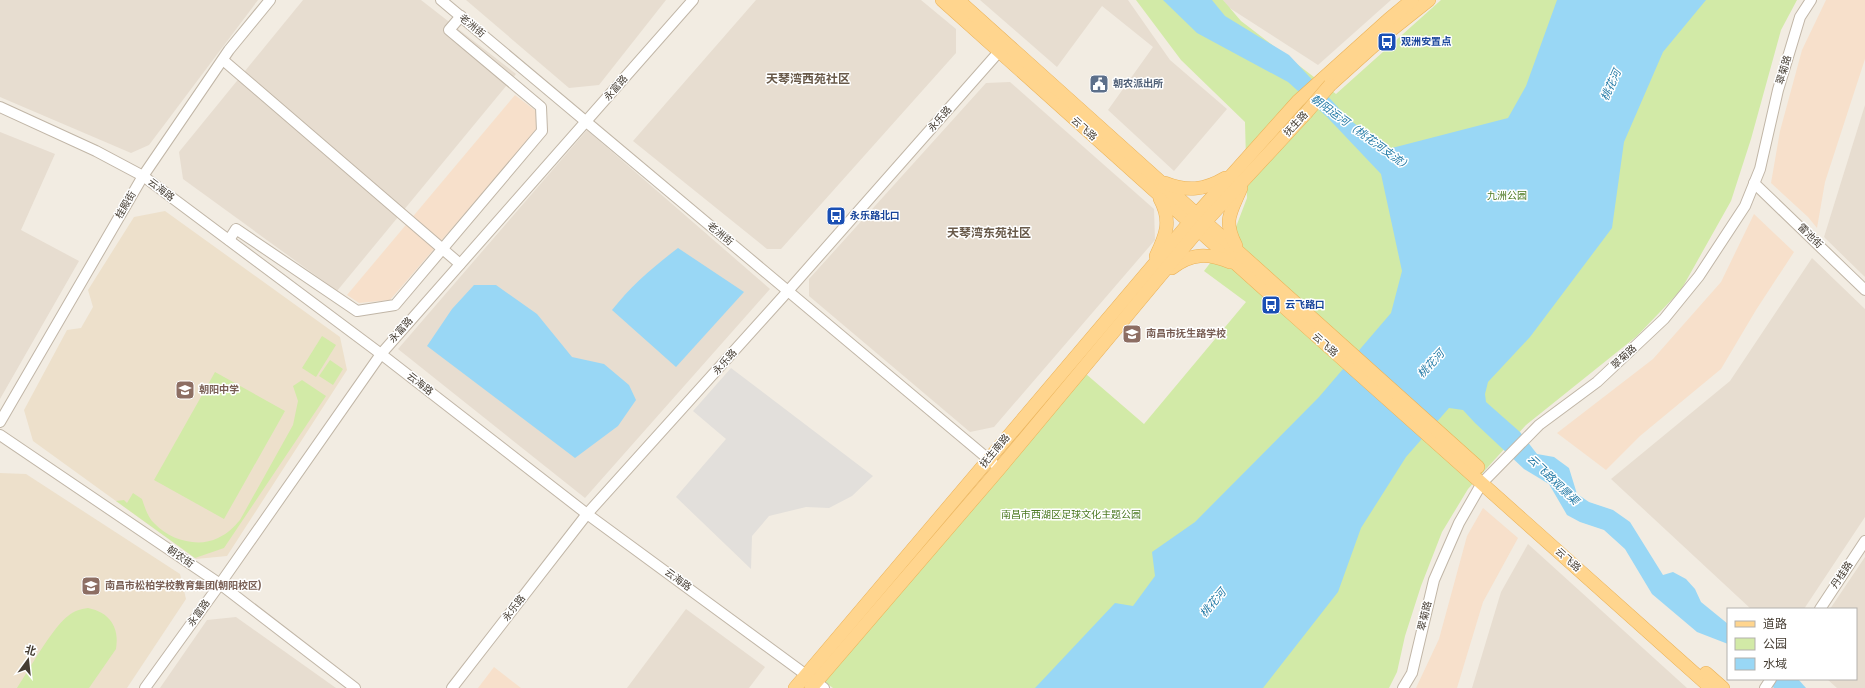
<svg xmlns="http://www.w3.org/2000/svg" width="1865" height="688" viewBox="0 0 1865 688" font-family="'Fira Sans Condensed','Noto Sans SC',sans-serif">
  <rect width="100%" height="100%" fill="#f2ece2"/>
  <!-- residential -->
  <g fill="#e7ddd0">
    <path d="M0,0H258L149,145L131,153L0,97Z"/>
    <path d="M303,0H421L516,74L337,291L183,179L179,152Z"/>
    <path d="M466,0H666L599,85L569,88Z"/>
    <path d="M756,0H921L956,29V53L781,249H767L633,141Z"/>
    <path d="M980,0H1128L1170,60L1227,109L1174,171L1108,110L1153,47L1102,6L1057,67Z"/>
    <path d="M1223,0H1391L1318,65L1228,7Z"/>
    <path d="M1010,82L1154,209L1155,240L994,427L970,432L809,296V279L986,83Z"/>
    <path d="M1865,105V277L1824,237Z"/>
    <path d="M587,130L770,289L585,498L398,349Z"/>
    <path d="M0,132L55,154L21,230L79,261L0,399Z"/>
    <path d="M1812,258L1865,309V517L1804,609H1751L1611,479L1730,381Z"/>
    <path d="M1528,544L1687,688H1472L1501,592Z"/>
    <path d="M1865,557V688H1837L1827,679H1856V609H1830Z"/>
    <path d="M686,609L765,667L749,688H627Z"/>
    <path d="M236,617L336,688H160L207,620Z"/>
  </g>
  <!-- commercial -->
  <g fill="#f7e0cb">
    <path d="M1826,0H1865V59L1825,182L1817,228L1808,217L1771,183L1780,131L1802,50Z"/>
    <path d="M515,95L536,111V131L390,300L359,303L347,295Z"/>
    <path d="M1754,214L1794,252L1756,310L1721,369L1640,436L1606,470L1557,433L1653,359L1721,282Z"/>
    <path d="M1483,508L1518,538L1483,602L1457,688H1416L1439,639L1467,536Z"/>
    <path d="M494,667L521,688H478Z"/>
  </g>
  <!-- education -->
  <g fill="#ede0cb">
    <path d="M165,211L340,337L347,370L227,556L196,559L33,441L24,410L67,330L81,328L93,307L88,290L134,217Z"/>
    <path d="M0,473L26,474L180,574L186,599L127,688H0Z"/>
  </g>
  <!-- green -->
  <g fill="#d2eaa7">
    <path d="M1136,0H1223L1241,21L1336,94L1441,0H1797L1781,30L1751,139L1731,201L1681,290L1637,336L1526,425L1468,489L1442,532L1421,586L1405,636L1397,672L1389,688H833L822,680L1086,374L1144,424L1246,302L1204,271L1234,232L1247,198L1245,122L1181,60Z"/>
    <path d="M322,336L336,345L316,377L302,368Z"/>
    <path d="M330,360L343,369L333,385L319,376Z"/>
    <path d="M215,372L285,411L224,519L154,480Z"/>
    <path d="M302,380L326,396L224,548L195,558L116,501L124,500L127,503L133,493L142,499C145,508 148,518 155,524C170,540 198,548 218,538C227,534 234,527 240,520L293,425L298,401L293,386Z"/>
    <path d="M88,608C109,612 120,627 116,649L89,688H17C29,670 52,628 68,616C74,611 80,609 88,608Z"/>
  </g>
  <!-- parking -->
  <path fill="#e2dfdb" d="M731,368L873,476L852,496L829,508L806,507L769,516L752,536L751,569L676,497L726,439L693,411Z"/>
  <!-- water -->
  <g fill="#99d7f5">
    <path d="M1163,0H1212L1225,16L1289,55L1350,120L1388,149L1508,118L1526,86L1557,0H1706L1663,52L1624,142L1612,228L1530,337L1488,382L1485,394L1486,402L1520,432L1537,454L1554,457L1569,468L1577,494L1589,502L1613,510L1630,522L1663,575L1673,572L1686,579L1695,589L1701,602L1728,624V644L1697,632L1652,594L1625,549L1604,530L1580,522L1567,515L1549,484L1524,469L1475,423L1463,410L1449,408L1406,457L1361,528L1338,592L1263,688H1035L1115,603L1133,606L1155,576L1152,552L1195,522L1319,397L1391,313L1402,271L1381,174L1327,117L1288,82L1197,33Z"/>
    <path d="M678,248L744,292L676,367L612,310C631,286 653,267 678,248Z"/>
    <path d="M474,285H496L537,314L572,357L604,364L629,385L636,400L618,426L575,458L427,346L452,309Z"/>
    <path d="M1763,679H1798L1806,688H1774Z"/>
  </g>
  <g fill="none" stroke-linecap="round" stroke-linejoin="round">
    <defs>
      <g id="minor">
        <path d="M441,0L993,463"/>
        <path d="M223,60L460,264"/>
        <path d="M0,107L96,151L143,176L381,354L587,514L824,688"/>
        <path d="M1754,183L1865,290"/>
        <path d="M229,240L236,229L357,311L395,305L542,131L541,107L449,30L461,16"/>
        <path d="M0,422L143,176L229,50L270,0"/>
        <path d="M0,435L220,584L355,688"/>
        <path d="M1820,609L1865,541"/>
        <path d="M145,688L220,584L381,354L693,0"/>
        <path d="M452,688L587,514L788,291L1004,46"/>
        <path d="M1403,688L1412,673L1434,580L1459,523L1482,483L1539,425L1597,382L1664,319L1699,276L1745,206L1760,169L1778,90L1800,17L1811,0"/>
        <path d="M1765,688L1771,679"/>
      </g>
      <g id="major">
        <path d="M942,0C1197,231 1455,458 1711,688"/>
        <path d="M958,0L1478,467"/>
        <path d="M1330,85L1390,31L1429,0"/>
        <path d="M1165,183C1187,192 1205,190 1225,178"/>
        <path d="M1236,246C1223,220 1230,214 1241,188"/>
        <path d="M1156,256C1166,235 1172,221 1160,199"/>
        <path d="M1172,268C1191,253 1208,253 1230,262"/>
        <path d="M1706,673L1723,688"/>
        <path d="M795,688L1189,223L1298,101L1388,20L1412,0"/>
        <path d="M811,688L1000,468L1205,222L1306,113"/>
      </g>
    </defs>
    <!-- minor casing -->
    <use href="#minor" stroke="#c1b6a7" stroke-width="12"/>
    <!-- major casing -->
    <use href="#major" stroke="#ebb257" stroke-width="14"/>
    <!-- minor -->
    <use href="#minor" stroke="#fff" stroke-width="10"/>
    <!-- major -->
    <use href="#major" stroke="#ffd58e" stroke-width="13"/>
    <defs>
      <path id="major-bridge" d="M1306,113L1330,85"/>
    </defs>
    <!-- major-bridge casing -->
    <use href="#major-bridge" stroke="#ebb257" stroke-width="14" stroke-linecap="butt"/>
    <!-- major-bridge -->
    <use href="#major-bridge" stroke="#ffd58e" stroke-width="13"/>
  </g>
  <!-- icons -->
  <defs>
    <symbol id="bus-square" viewBox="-11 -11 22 22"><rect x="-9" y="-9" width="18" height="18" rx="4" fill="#1a4fb4" stroke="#fff"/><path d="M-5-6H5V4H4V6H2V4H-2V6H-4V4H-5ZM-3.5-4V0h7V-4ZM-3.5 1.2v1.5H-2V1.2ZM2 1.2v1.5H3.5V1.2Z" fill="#fff"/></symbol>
    <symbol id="civic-square" viewBox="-11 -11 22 22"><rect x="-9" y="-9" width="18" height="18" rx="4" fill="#5c6f8a" stroke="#fff"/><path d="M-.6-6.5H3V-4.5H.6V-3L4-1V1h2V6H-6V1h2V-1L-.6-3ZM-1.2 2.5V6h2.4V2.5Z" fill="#fff"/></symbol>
    <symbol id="school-square" viewBox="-11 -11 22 22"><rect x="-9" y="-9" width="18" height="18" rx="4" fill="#8d6e63" stroke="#fff"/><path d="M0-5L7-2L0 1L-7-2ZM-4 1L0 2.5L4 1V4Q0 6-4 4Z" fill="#fff"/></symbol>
  </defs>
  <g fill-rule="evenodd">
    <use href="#bus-square" x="1376" y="31" width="22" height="22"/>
    <use href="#civic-square" x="1088" y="73" width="22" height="22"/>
    <use href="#bus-square" x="825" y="205" width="22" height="22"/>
    <use href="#bus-square" x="1260" y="294" width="22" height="22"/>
    <use href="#school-square" x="1121" y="323" width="22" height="22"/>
    <use href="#school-square" x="174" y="379" width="22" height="22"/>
    <use href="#school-square" x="80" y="575" width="22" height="22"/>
  </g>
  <g text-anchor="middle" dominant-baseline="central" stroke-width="3" stroke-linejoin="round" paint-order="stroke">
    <!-- street labels -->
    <g font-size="10" fill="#443c32" stroke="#fff">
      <text transform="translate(472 26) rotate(40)">老洲街</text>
      <text transform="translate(1784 70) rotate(-73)">翠菊路</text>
      <text transform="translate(616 88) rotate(-49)">永富路</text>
      <text transform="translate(940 119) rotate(-49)">永乐路</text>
      <text transform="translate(1296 124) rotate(-47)">抚生路</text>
      <text transform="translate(1084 129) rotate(42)">云飞路</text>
      <text transform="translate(161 190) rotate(37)">云海路</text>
      <text transform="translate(126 205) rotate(-60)">桂殿街</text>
      <text transform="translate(720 234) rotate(40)">老洲街</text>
      <text transform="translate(1810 236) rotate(44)">雷池街</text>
      <text transform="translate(401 330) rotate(-48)">永富路</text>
      <text transform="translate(1325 345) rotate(42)">云飞路</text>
      <text transform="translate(1624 357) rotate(-43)">翠菊路</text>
      <text transform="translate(725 362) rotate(-48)">永乐路</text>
      <text transform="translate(420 384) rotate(38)">云海路</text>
      <text transform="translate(995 451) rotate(-50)">抚生南路</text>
      <text transform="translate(180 557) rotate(34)">朝农街</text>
      <text transform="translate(1568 560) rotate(42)">云飞路</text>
      <text transform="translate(1842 575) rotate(-56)">丹桂路</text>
      <text transform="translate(678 580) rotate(36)">云海路</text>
      <text transform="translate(514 608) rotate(-52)">永乐路</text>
      <text transform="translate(199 613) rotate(-54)">永富路</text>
      <text transform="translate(1425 616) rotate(-76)">翠菊路</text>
    </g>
    <!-- transit labels -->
    <g font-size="10" font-weight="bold" fill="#164399" stroke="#fff" text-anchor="start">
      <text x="1401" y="42">观洲安置点</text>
      <text x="850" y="216">永乐路北口</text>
      <text x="1285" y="305">云飞路口</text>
    </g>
    <!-- service labels -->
    <g font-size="10" font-weight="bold" fill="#4e5e75" stroke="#fff" text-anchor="start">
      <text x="1113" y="84">朝农派出所</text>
    </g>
    <!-- park labels -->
    <g font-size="10" fill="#4b7922" stroke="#fff">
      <text x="1507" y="196">九洲公园</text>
      <text x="1071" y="515">南昌市西湖区足球文化主题公园</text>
    </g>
    <!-- education labels -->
    <g font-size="10" font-weight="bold" fill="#785e54" stroke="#fff" text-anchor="start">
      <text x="1146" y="334">南昌市抚生路学校</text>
      <text x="199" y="390">朝阳中学</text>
      <text x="105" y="586">南昌市松柏学校教育集团(朝阳校区)</text>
    </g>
    <!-- water labels -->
    <g font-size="11" font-style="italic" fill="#237aa6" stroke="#fff">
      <text transform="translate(1611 85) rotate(-66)">桃花河</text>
      <text transform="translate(1361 133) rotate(36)">朝阳运河（桃花河支流）</text>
      <text transform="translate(1431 364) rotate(-47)">桃花河</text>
      <text transform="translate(1553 480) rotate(44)">云飞路观景渠</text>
      <text transform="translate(1213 603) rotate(-50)">桃花河</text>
    </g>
    <!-- quarter labels -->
    <g font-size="12" font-weight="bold" fill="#685949" stroke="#fff">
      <text x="808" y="79">天琴湾西苑社区</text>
      <text x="989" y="233">天琴湾东苑社区</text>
    </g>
  </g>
  <!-- legend -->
  <rect x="1727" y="608" width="130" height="72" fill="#ffffff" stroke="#b4b1ad"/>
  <rect x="1735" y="621" width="20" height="6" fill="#ffd58e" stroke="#b4b1ad"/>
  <text x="1763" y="628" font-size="12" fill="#443c32">道路</text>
  <rect x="1735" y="638" width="20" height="12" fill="#d2eaa7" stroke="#b4b1ad"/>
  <text x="1763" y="648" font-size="12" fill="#443c32">公园</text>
  <rect x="1735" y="658" width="20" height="12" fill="#99d7f5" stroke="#b4b1ad"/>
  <text x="1763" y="668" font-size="12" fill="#443c32">水域</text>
  <!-- north arrow -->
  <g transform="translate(28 660) rotate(15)" stroke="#ffffff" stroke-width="3" paint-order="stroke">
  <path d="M0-3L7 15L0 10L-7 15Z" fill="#443c32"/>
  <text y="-6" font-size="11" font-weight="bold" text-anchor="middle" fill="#443c32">北</text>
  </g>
</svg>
